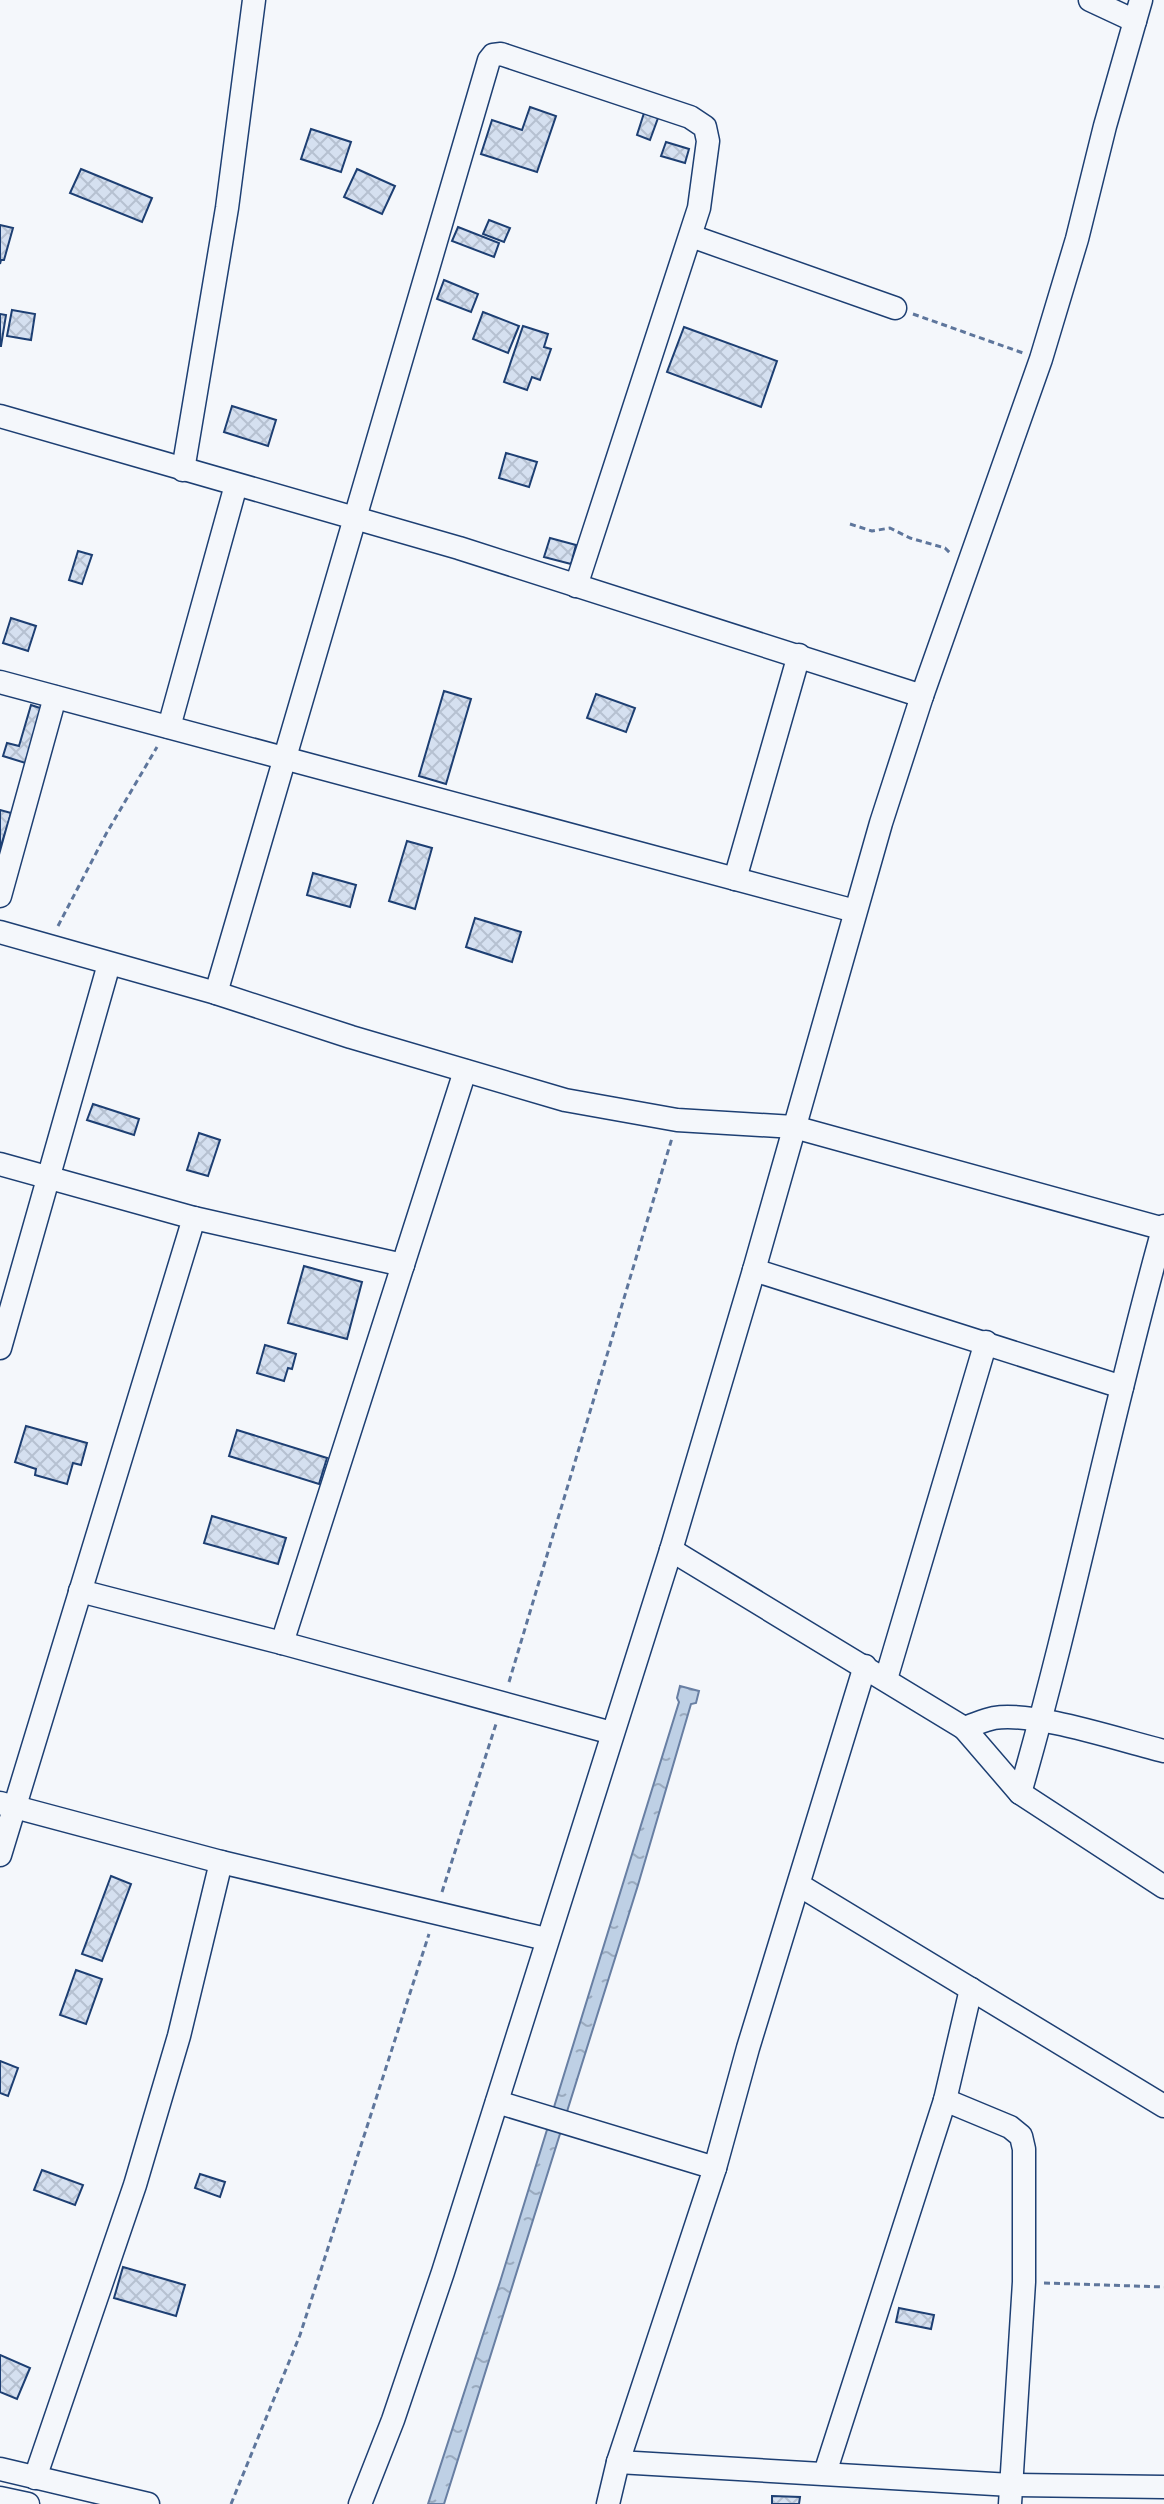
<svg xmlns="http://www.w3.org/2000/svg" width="1164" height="2504" viewBox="0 0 1164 2504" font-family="Arial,sans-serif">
  <defs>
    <pattern id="water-ripples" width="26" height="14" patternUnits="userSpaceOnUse" patternTransform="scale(2)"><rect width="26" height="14" fill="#bed0e5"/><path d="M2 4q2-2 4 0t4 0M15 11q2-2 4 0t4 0" fill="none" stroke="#9aaabe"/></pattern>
    <pattern id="building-cross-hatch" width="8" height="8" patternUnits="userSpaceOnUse" patternTransform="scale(2)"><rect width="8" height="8" fill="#d5e0f0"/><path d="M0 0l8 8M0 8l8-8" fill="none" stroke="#b6c1d1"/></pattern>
  </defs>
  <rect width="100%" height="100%" fill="#f4f7fb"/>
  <!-- water -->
  <path fill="url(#water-ripples)" stroke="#687fa3" stroke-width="2" d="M680,1686L699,1691L696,1703L691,1704L638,1885L444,2504H428L500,2282L679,1702L677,1698Z"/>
  <!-- building -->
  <g fill="url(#building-cross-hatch)" stroke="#1d3f73" stroke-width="2">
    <path d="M530,107L556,116L537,172L481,154L492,120L522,130Z"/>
    <path d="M644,113L658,118L650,140L637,135Z"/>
    <path d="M311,129L351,142L341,172L301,159Z"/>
    <path d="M666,142L689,149L685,163L661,156Z"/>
    <path d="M81,169L152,198L142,222L70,193Z"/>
    <path d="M357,169L395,186L382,214L344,197Z"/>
    <path d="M489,220L510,228L504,242L483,234Z"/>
    <path d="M0,225L13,228L4,260H1L0,264Z"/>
    <path d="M458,227L499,243L494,257L452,241Z"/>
    <path d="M444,280L478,294L471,312L437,299Z"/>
    <path d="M12,310L35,314L31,340L7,336Z"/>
    <path d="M483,312L519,326L508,353L473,339Z"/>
    <path d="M0,314L6,315L1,346H0Z"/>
    <path d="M523,326L548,334L544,347L551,349L540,380L532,377L527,390L504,382Z"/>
    <path d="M684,327L777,361L761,407L667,372Z"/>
    <path d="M232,406L276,420L268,446L224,432Z"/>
    <path d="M506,453L537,462L529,487L499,478Z"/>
    <path d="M550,538L576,545L571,564L544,557Z"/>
    <path d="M78,551L92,555L82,584L69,580Z"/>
    <path d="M11,618L36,626L28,651L3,643Z"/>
    <path d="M444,691L471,699L446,784L419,776Z"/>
    <path d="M596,694L635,708L626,732L587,718Z"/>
    <path d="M31,705L49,711L32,765L3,756L7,743L19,746Z"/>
    <path d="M0,810L11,813L0,849Z"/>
    <path d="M407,841L432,848L415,909L389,901Z"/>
    <path d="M313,873L356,885L350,907L307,895Z"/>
    <path d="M475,918L521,932L512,962L466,947Z"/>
    <path d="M93,1104L139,1119L134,1135L87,1120Z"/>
    <path d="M199,1133L220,1140L208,1176L187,1170Z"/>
    <path d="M304,1266L362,1282L347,1339L288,1323Z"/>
    <path d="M265,1345L296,1354L292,1369L288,1368L284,1381L257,1373Z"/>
    <path d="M26,1426L87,1443L81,1465L73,1463L67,1484L35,1475L36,1469L15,1462Z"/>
    <path d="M237,1430L327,1458L319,1484L229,1456Z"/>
    <path d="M212,1516L286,1538L278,1564L204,1543Z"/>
    <path d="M111,1876L131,1884L102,1961L82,1954Z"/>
    <path d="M76,1970L102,1979L86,2024L60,2015Z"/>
    <path d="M0,2061L18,2068L8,2096L0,2093Z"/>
    <path d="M42,2170L83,2185L75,2205L34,2190Z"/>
    <path d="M200,2174L225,2182L220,2197L195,2188Z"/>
    <path d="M123,2267L185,2285L176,2316L114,2298Z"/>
    <path d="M899,2308L934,2315L931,2329L896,2322Z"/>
    <path d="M0,2355L30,2368L17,2399L0,2392Z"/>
    <path d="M772,2496L800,2497L799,2504H772Z"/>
  </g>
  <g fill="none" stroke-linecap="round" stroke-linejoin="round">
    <defs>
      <g id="minor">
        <path d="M1090,0L1135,21"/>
        <path d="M691,236L895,308"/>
        <path d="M0,416L459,548L922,696"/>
        <path d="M183,470L227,208L254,0"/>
        <path d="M0,682L855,911"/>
        <path d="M169,727L236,485"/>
        <path d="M735,879L799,655"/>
        <path d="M0,896L55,697"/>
        <path d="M0,932L216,993L351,1037L565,1100L677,1120L794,1127L1164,1229"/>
        <path d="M216,993L489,60L493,55L501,54L690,117L705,127L708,141L699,208L576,586"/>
        <path d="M0,1164L194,1218L403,1265"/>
        <path d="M754,1270L1122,1387"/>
        <path d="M0,1348L109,964"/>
        <path d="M671,1550L964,1728C974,1725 984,1720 994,1718C1034,1711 1122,1741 1164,1751"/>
        <path d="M80,1591L282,1643L612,1733"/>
        <path d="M282,1643L465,1071"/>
        <path d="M886,1679L986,1342"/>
        <path d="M964,1728L1020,1793L1164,1887"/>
        <path d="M1020,1793C1074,1606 1111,1414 1164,1226"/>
        <path d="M0,1803L221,1862L546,1939"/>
        <path d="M0,1855L194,1218"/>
        <path d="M799,1885L1164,2106"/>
        <path d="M945,2100L1010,2127L1021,2136L1024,2149V2282L1010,2504"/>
        <path d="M497,2102L715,2168"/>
        <path d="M618,2462L1011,2485L1164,2487"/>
        <path d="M0,2469L148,2504"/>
        <path d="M825,2473L945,2100L971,1989"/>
        <path d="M35,2478L135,2185L179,2036L221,1862"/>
        <path d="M0,2498L28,2504"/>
        <path d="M360,2504L393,2420L443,2272L671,1550L754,1270L881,823L922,696L1041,359L1077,239L1105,126L1141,0"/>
        <path d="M608,2504L618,2462L715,2168L748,2048L865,1666"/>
      </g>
    </defs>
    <!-- minor casing -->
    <use href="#minor" stroke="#1d3f73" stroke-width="25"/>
    <!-- path -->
    <g stroke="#5e769c" stroke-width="3" stroke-dasharray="6 4" stroke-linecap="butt">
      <path d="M913,314L1023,353"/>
      <path d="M850,524L872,531L890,528L910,538L945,548L950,553"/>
      <path d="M58,926L106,834L157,747"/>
      <path d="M509,1682L672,1138"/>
      <path d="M442,1892L496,1724"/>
      <path d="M1044,2283L1164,2287"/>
      <path d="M231,2504L300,2335L429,1934"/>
    </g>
    <!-- minor -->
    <use href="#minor" stroke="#f4f7fb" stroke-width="22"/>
  </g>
</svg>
